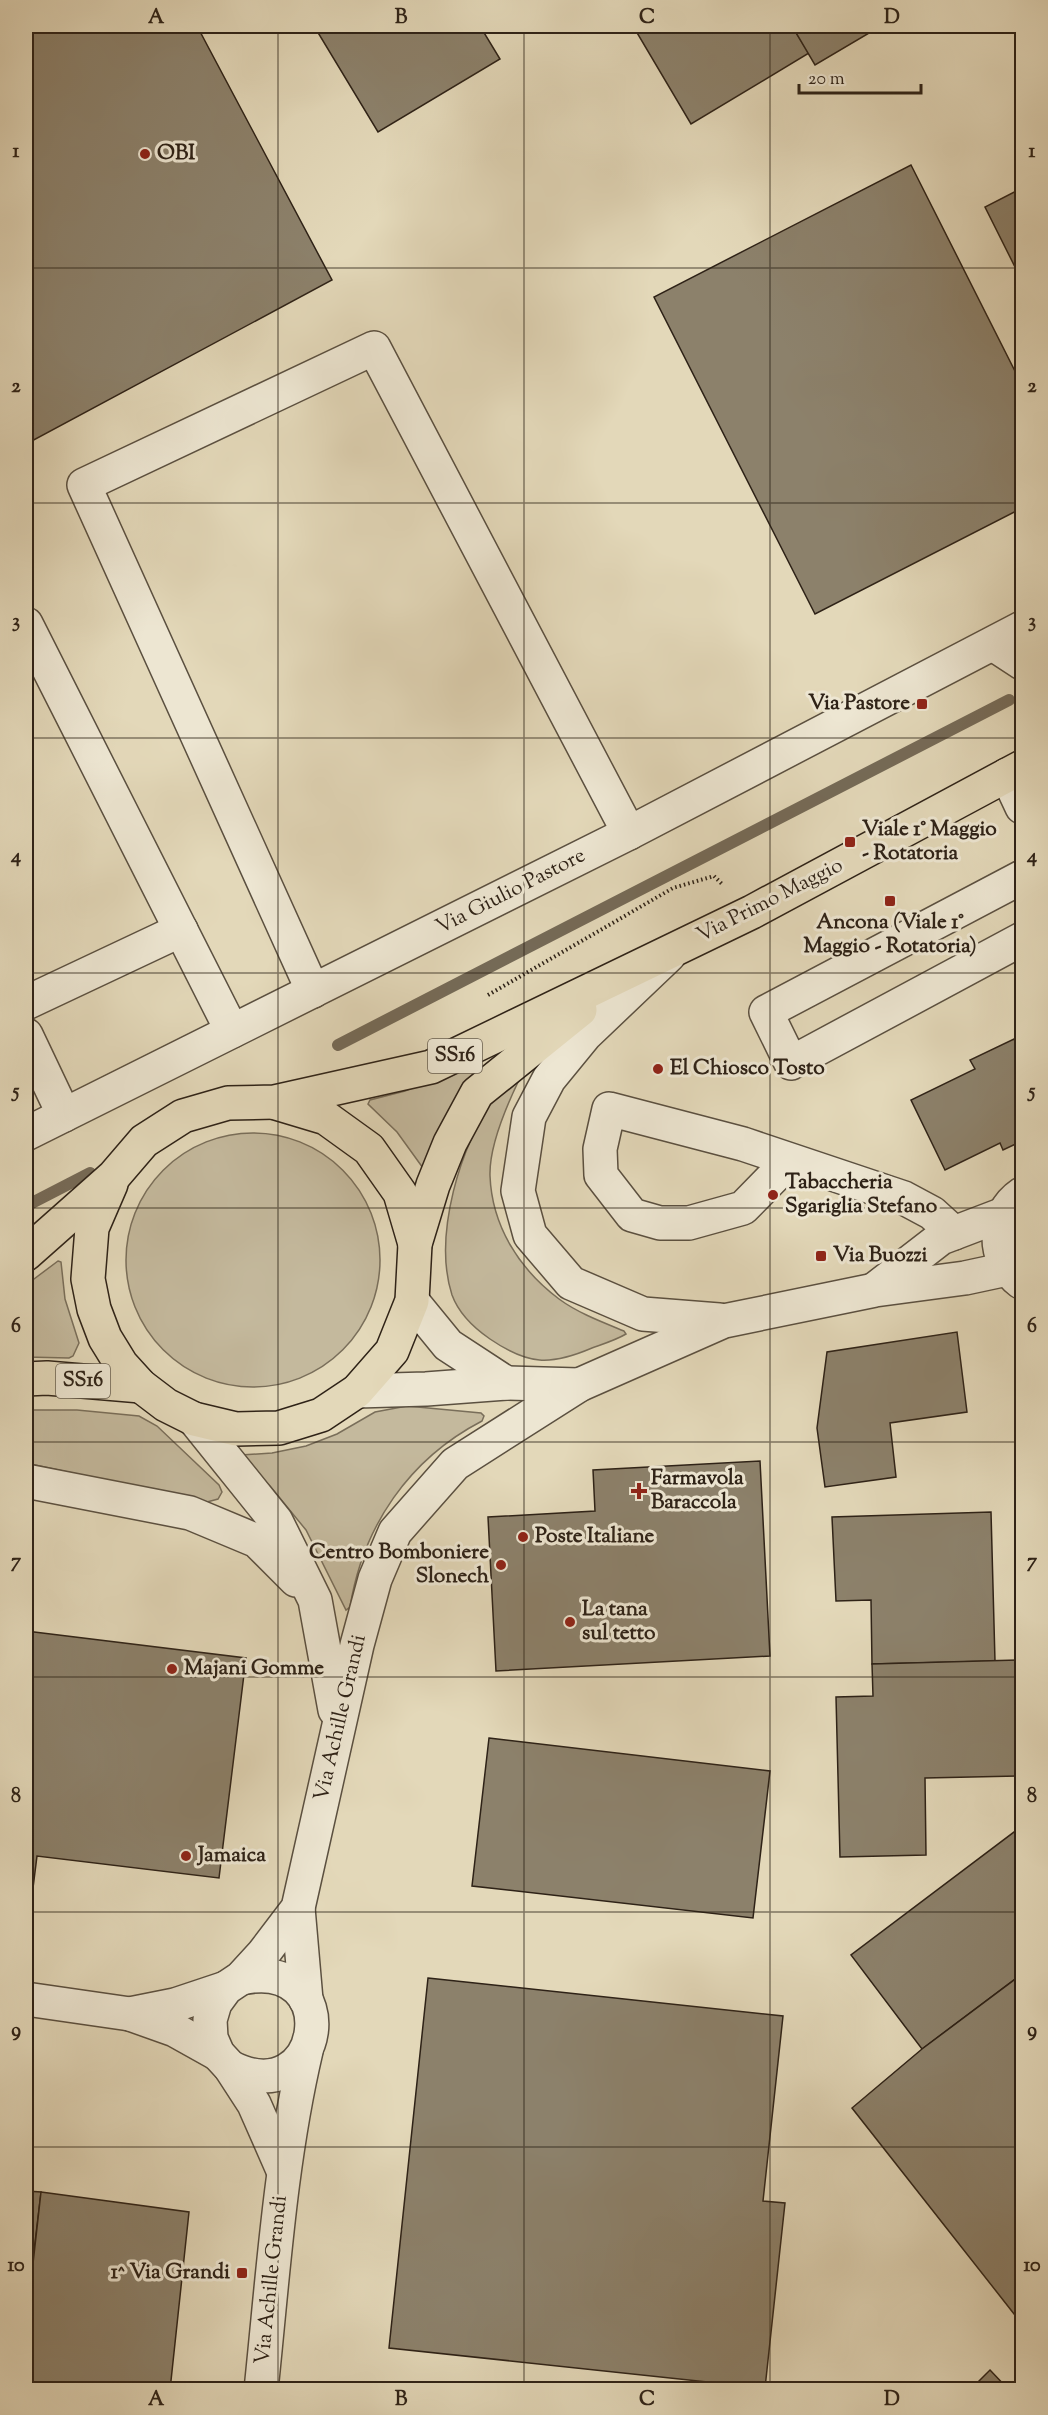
<svg xmlns="http://www.w3.org/2000/svg" width="1048" height="2415" viewBox="0 0 1048 2415" font-family="'Sorts Mill Goudy',serif">
  <rect width="100%" height="100%" fill="#e3d8b9"/>
  <filter id="stains"><feTurbulence type="fractalNoise" baseFrequency=".00333" numOctaves="4"/><feColorMatrix values="0 0 0 0 .2 0 0 0 0 .09 0 0 0 0 .02 0 0 0 .5 -.17"/></filter>
  <radialGradient id="worn" r=".72"><stop offset=".6" stop-color="#630" stop-opacity="0"/><stop offset="1" stop-color="#630" stop-opacity=".3"/></radialGradient>
  <!-- green -->
  <g fill="#c4b99d" stroke="#796e5a" stroke-width="1.5">
    <path d="M479,1061L480,1067L468,1084L423,1168L397,1132L368,1104L370,1100L405,1091Z"/>
    <path d="M517,1078L519,1080C507,1105 489,1148 490,1176C492,1226 519,1269 559,1299C578,1313 602,1322 624,1331L626,1334C616,1340 603,1344 592,1348C550,1366 528,1365 490,1339C474,1328 459,1314 452,1295C433,1236 460,1144 496,1096C501,1089 510,1083 517,1078Z"/>
    <circle cx="253" cy="1260" r="127"/>
    <path d="M58,1261L61,1262L65,1299L79,1343L73,1356L69,1358L26,1357V1285Z"/>
    <path d="M407,1406L481,1413L484,1416L482,1421C409,1459 363,1526 350,1607L346,1610L306,1530L270,1486L241,1464V1455L272,1453L306,1446L337,1434L375,1412Z"/>
    <path d="M26,1410H77L139,1416L157,1426L219,1485L222,1492L218,1499L207,1502L26,1463Z"/>
  </g>
  <g fill="none" stroke-linecap="round" stroke-linejoin="round">
    <!-- stream -->
    <g stroke="#756a57" stroke-width="12">
      <path d="M338,1045L1009,700"/>
      <path d="M26,1206L90,1173"/>
    </g>
  </g>
  <!-- building -->
  <g fill="#8c816b" stroke="#2e2217" stroke-width="1.5">
    <path d="M29,26H197L332,280L30,442L26,434V27Z"/>
    <path d="M314,26H480L500,59L378,132Z"/>
    <path d="M633,26H792L809,53L691,124Z"/>
    <path d="M792,26H881L815,65Z"/>
    <path d="M911,165L1022,385V508L815,614L654,297Z"/>
    <path d="M1022,188V281L985,207Z"/>
    <path d="M1014,1039L1022,1056V1141L1003,1150L1000,1143L945,1170L911,1100L975,1069L970,1060Z"/>
    <path d="M957,1332L967,1412L890,1423L896,1477L825,1487L817,1428L827,1352Z"/>
    <path d="M760,1461L770,1656L496,1671L488,1517L595,1511L593,1470Z"/>
    <path d="M991,1512L995,1661L872,1664L871,1600L836,1601L832,1517Z"/>
    <path d="M26,1631L246,1658L219,1878L37,1856L29,1920H26Z"/>
    <path d="M1022,1660V1776L925,1778L926,1855L840,1857L836,1697L873,1696L872,1664Z"/>
    <path d="M489,1738L770,1771L753,1918L472,1886Z"/>
    <path d="M1022,1826V1974L922,2049L851,1955Z"/>
    <path d="M1022,1974V2324L852,2108L922,2049Z"/>
    <path d="M428,1978L783,2016L763,2201L785,2203L765,2388L389,2348Z"/>
    <path d="M26,2191L41,2192L26,2319Z"/>
    <path d="M41,2192L189,2212L170,2390H26V2326Z"/>
    <path d="M990,2370L1009,2390H970Z"/>
  </g>
  <g fill="none" stroke-linecap="round" stroke-linejoin="round">
    <defs>
      <g id="minor">
        <path d="M26,624L232,1031"/>
        <path d="M993,644L1022,663"/>
        <path d="M1007,775L1022,807"/>
        <path d="M1022,877L766,1012L791,1063L1022,939"/>
        <path d="M669,955L585,1035L549,1079L529,1117L518,1191L530,1235L571,1283L643,1314L719,1320"/>
        <path d="M313,991L84,485L374,348L629,833"/>
        <path d="M26,1003L181,930"/>
        <path d="M26,1035L64,1115"/>
        <path d="M26,1134L629,833L1022,628"/>
        <path d="M790,1160L743,1208L689,1223H660L632,1215L601,1175L600,1149L609,1109L743,1144L904,1198L932,1213L954,1233"/>
        <path d="M1021,1282C992,1260 991,1215 1022,1194"/>
        <path d="M875,1289L941,1238L1004,1214"/>
        <path d="M412,1301L448,1345L506,1383"/>
        <path d="M357,1391L426,1389L506,1383L579,1385"/>
        <path d="M194,1419L276,1521L315,1600L335,1710"/>
        <path d="M26,1481L190,1513L257,1541L296,1580"/>
        <path d="M298,1908L306,2000"/>
        <path d="M26,1999L130,2014L175,2030L218,2054"/>
        <path d="M130,2014L175,2005L226,1988"/>
        <path d="M230,2067C325,2115 348,1955 241,1978"/>
        <path d="M283,2170L254,2104L230,2067L218,2054L211,2038L210,2020L215,2003L226,1988L241,1978L263,1954L298,1908L357,1645L375,1579L395,1532L455,1464L579,1385L724,1321L875,1290L965,1278L1007,1269"/>
        <path d="M261,2390C273,2276 280,2162 306,2051"/>
      </g>
      <g id="major">
        <path d="M276,1103L326,1118L369,1149L400,1193L415,1244"/>
        <path d="M111,1184L92,1228L88,1279L94,1309L105,1338L121,1364L141,1386L166,1405L194,1419L236,1429L279,1428L321,1415L357,1391L392,1351L412,1301L415,1244L433,1185L450,1143L477,1093L580,1010"/>
        <path d="M26,1254L114,1176L144,1141L183,1116L228,1103L274,1102L431,1067L752,912L1022,767"/>
        <path d="M26,1379L47,1378L141,1386"/>
      </g>
    </defs>
    <!-- minor casing -->
    <use href="#minor" stroke="#5b5040" stroke-width="36"/>
    <!-- major casing -->
    <use href="#major" stroke="#2e2217" stroke-width="36"/>
    <!-- path -->
    <path stroke="#2e2217" stroke-width="4" stroke-dasharray="1.5 3" stroke-linecap="butt" d="M488,995L673,888L714,876L723,885"/>
    <!-- minor -->
    <use href="#minor" stroke="#ede6d2" stroke-width="33"/>
    <!-- major -->
    <use href="#major" stroke="#e3d8b9" stroke-width="33"/>
  </g>
  <!-- grid -->
  <path fill="none" stroke="#2e2217" stroke-width="1.5" stroke-opacity="0.55" d="M278,26V2390M524,26V2390M770,26V2390M26,268H1022M26,503H1022M26,738H1022M26,973H1022M26,1208H1022M26,1442H1022M26,1677H1022M26,1912H1022M26,2147H1022"/>
  <!-- markers -->
  <g fill="#8f2418" stroke="#ede6d2" stroke-width="2">
    <circle cx="145" cy="154" r="6"/>
    <rect x="916" y="698" width="12" height="12" rx="3"/>
    <rect x="844" y="836" width="12" height="12" rx="3"/>
    <rect x="884" y="895" width="12" height="12" rx="3"/>
    <circle cx="658" cy="1069" r="6"/>
    <circle cx="773" cy="1195" r="6"/>
    <rect x="815" y="1250" width="12" height="12" rx="3"/>
    <path d="M636 1482h6v6h6v6h-6v6h-6v-6h-6v-6h6z"/>
    <circle cx="523" cy="1537" r="6"/>
    <circle cx="501" cy="1565" r="6"/>
    <circle cx="570" cy="1622" r="6"/>
    <circle cx="172" cy="1669" r="6"/>
    <circle cx="186" cy="1856" r="6"/>
    <rect x="236" y="2267" width="12" height="12" rx="3"/>
  </g>
  <g text-anchor="middle" dominant-baseline="central" stroke-width="6" stroke-linejoin="round" paint-order="stroke">
    <!-- shield labels -->
    <g fill="#ede6d2" stroke="#675d4f" stroke-width="1.5">
      <rect x="428" y="1039" width="54" height="34" rx="4.5"/>
      <rect x="56" y="1364" width="54" height="34" rx="4.5"/>
    </g>
    <g font-size="20" font-weight="bold" fill="#2e2217">
      <text x="455" y="1056">SS16</text>
      <text x="83" y="1381">SS16</text>
    </g>
    <!-- poi labels -->
    <g font-size="21" font-weight="bold" fill="#2e2217" stroke="#ede6d2" text-anchor="start">
      <text x="157" y="154">OBI</text>
      <text x="910" y="704" text-anchor="end">Via Pastore</text>
      <text x="862" y="830">Viale 1° Maggio<tspan x="862" dy="24">- Rotatoria</tspan></text>
      <text x="890" y="923" text-anchor="middle">Ancona (Viale 1°<tspan x="890" dy="24">Maggio - Rotatoria)</tspan></text>
      <text x="670" y="1069">El Chiosco Tosto</text>
      <text x="785" y="1183">Tabaccheria<tspan x="785" dy="24">Sgariglia Stefano</tspan></text>
      <text x="833" y="1256">Via Buozzi</text>
      <text x="651" y="1479">Farmavola<tspan x="651" dy="24">Baraccola</tspan></text>
      <text x="535" y="1537">Poste Italiane</text>
      <text x="489" y="1553" text-anchor="end">Centro Bomboniere<tspan x="489" dy="24">Slonech</tspan></text>
      <text x="582" y="1610">La tana<tspan x="582" dy="24">sul tetto</tspan></text>
      <text x="184" y="1669">Majani Gomme</text>
      <text x="198" y="1856">Jamaica</text>
      <text x="230" y="2273" text-anchor="end">1^ Via Grandi</text>
    </g>
    <!-- street labels -->
    <g font-size="21" fill="#2e2217" stroke="#ede6d2">
      <text transform="translate(511 892) rotate(-27)">Via Giulio Pastore</text>
      <text transform="translate(770 901) rotate(-27)">Via Primo Maggio</text>
      <text transform="translate(341 1718) rotate(-77)">Via Achille Grandi</text>
      <text transform="translate(272 2280) rotate(-84)">Via Achille Grandi</text>
    </g>
  </g>
  <!-- margin -->
  <rect width="1048" height="2415" fill="none" stroke="#e3d8b9" stroke-width="66"/>
  <!-- scale -->
  <path d="M799 84v9h122v-9" fill="none" stroke="#2e2217" stroke-width="3"/>
  <text x="808" y="84" font-size="18" fill="#2e2217" stroke="#ede6d2" stroke-width="4.5" paint-order="stroke">20 m</text>
  <rect x="33" y="33" width="982" height="2349" fill="none" stroke="#2e2217" stroke-width="2"/>
  <g font-size="20" text-anchor="middle" font-weight="bold" fill="#2e2217">
    <text x="156" y="23">A</text>
    <text x="401" y="23">B</text>
    <text x="647" y="23">C</text>
    <text x="892" y="23">D</text>
    <text x="16" y="157">1</text>
    <text x="1032" y="157">1</text>
    <text x="16" y="392">2</text>
    <text x="1032" y="392">2</text>
    <text x="16" y="627">3</text>
    <text x="1032" y="627">3</text>
    <text x="16" y="862">4</text>
    <text x="1032" y="862">4</text>
    <text x="16" y="1097">5</text>
    <text x="1032" y="1097">5</text>
    <text x="16" y="1332">6</text>
    <text x="1032" y="1332">6</text>
    <text x="16" y="1567">7</text>
    <text x="1032" y="1567">7</text>
    <text x="16" y="1802">8</text>
    <text x="1032" y="1802">8</text>
    <text x="16" y="2036">9</text>
    <text x="1032" y="2036">9</text>
    <text x="16" y="2271">10</text>
    <text x="1032" y="2271">10</text>
    <text x="156" y="2405">A</text>
    <text x="401" y="2405">B</text>
    <text x="647" y="2405">C</text>
    <text x="892" y="2405">D</text>
  </g>
  <rect width="100%" height="100%" filter="url(#stains)"/>
  <rect width="100%" height="100%" fill="url(#worn)"/>
</svg>
